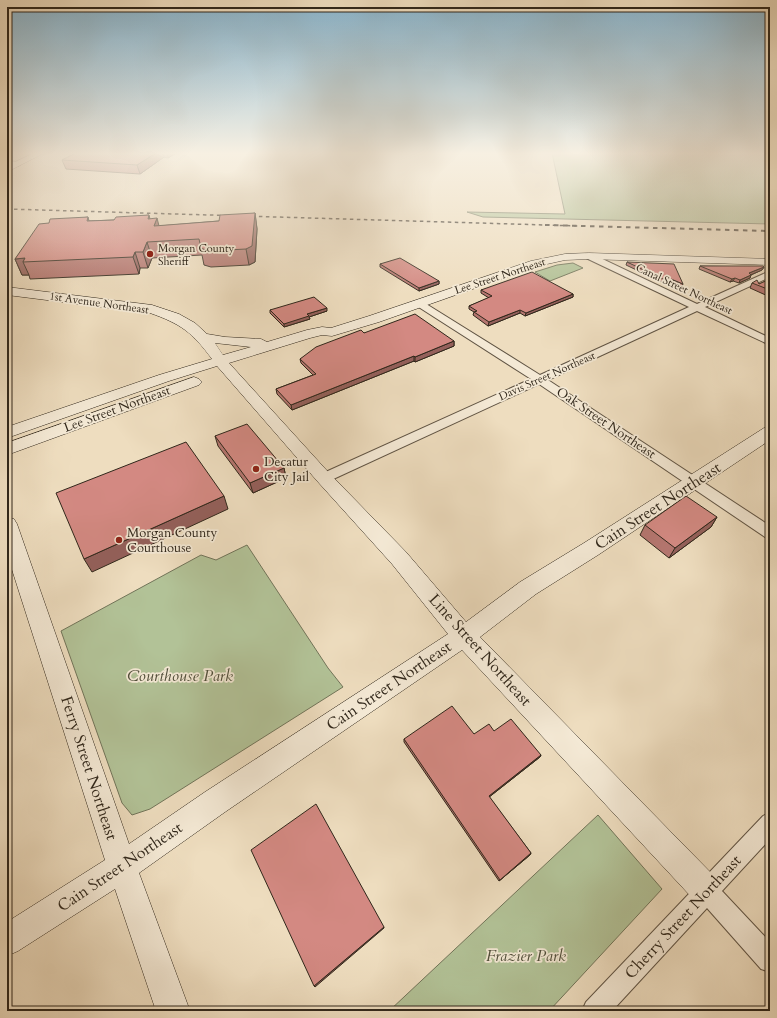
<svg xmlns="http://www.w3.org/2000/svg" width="777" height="1018" viewBox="0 0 777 1018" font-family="Cardo,serif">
  <rect width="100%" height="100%" fill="#eeddbf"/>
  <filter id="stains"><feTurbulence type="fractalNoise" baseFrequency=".005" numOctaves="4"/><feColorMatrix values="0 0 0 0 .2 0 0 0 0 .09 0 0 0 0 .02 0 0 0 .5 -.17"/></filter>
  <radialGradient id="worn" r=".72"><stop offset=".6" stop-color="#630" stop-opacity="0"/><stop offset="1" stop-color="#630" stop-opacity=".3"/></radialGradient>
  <!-- green -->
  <g fill="#b2c297" stroke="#717459">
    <path d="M552,153H770V224L483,217L467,212L565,214Z"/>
    <path d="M573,263L583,268L550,281L535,272L557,265Z"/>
    <path d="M247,545L328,668L343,687L150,809L132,815L122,803L61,631L201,555L216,560Z"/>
    <path d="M598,815L662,889L549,1011H389Z"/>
  </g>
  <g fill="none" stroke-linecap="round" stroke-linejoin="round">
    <defs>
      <g id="street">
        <path d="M7,161L18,162L21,164L18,166L7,165Z"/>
        <path d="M586,254H592L697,304L770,271V277L705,307L770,338V345L697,311L548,380L770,526V539L765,537L539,384L329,481L324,483L319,481L317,478L319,475L531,379L417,306L415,304L417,302H423L540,375L689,307L586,258L585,256Z"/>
        <path d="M770,812V839L722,891L770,942V972L761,969L707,908L612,1011H582L586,1002L763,816Z"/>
      </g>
      <g id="secondary">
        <path d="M34,153H44L7,172V166Z"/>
        <path d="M589,253L770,259V265L589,259L565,260L538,266L379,322L332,336L322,335L310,338L229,363L330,474L406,552L466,622L520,582L584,543L764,428L770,427V440L598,555L536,594L480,637L718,880L722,891L718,902L707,906L696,902L462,650L225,812L139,873L190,1011H156L115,889L18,951L7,956V922L105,860L7,554V517L14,519L17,524L129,844L205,792L448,634L392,564L318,482L217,366L169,381L7,438V427L159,375L212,359C192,332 181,324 150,313L7,295V287L152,305L179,314L195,323L207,334L225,337L261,339L267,342L307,330L322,327L331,328L369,316L531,261L565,254ZM215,343L251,347L223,355Z"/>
        <path d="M194,377L199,379L202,382L199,385L7,455V443Z"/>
      </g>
    </defs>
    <!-- street casing -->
    <use href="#street" stroke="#605444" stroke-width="2"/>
    <!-- secondary casing -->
    <use href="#secondary" stroke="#30271b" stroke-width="1"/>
    <!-- street -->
    <use href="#street" fill="#f4e9d5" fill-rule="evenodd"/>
    <!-- secondary -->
    <use href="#secondary" fill="#f4e9d5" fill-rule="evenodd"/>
    <!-- rail-far1 -->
    <path stroke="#30271b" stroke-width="1.5" stroke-dasharray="3.5 3.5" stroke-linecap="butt" d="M7,209L580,226"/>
    <!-- rail -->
    <path stroke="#30271b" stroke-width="2" stroke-dasharray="4.5 4.5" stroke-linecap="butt" d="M545,225L770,231"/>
  </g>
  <!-- wall -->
  <g fill="#b57670" stroke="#30271b">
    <path d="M76,153H176L168,158L164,157L140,174L66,169L62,160Z"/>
    <path d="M255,213L257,229L255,262L249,265L211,267L204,265L202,255L152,258L148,268H140L139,274L30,279L29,275H22L15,259L49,223L88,217L89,221L114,220L149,215L150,219L159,226L219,221Z"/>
    <path d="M627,262L683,284L682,287L670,282L666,284L626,265Z"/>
    <path d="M380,264L439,281V284L419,291L380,267Z"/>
    <path d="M700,266L764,267L762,270L751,275L750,278L739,283L733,281L730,282L699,269Z"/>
    <path d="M770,279V297L750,288L752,283L759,284Z"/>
    <path d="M481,290L573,294V297L525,316L520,313L488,326L473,315L474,312L469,309V306L489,298L481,293Z"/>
    <path d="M270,310L327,311L309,317L310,319L284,327L270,313Z"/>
    <path d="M364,333L454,341V346L415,362L414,361L292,410L277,394L276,389L313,375L301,363L300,359Z"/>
    <path d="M215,436L284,468L286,478L253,493L218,446Z"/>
    <path d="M717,517L711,527L669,558L640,535L645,525Z"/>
    <path d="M474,734L541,755L540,757L489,797L531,853L530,855L499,881L404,742V739Z"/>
  </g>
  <!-- shaded-wall -->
  <g fill="#94605b" stroke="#30271b">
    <path d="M156,153H163L164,157L140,174L137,165Z"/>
    <path d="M167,153H176L168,158Z"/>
    <path d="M255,213L257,229L255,262L249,265L246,249Z"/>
    <path d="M157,218L161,234L159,241L154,226Z"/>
    <path d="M147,242L152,258L148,268L143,252Z"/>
    <path d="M135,252L140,268L139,274L133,257Z"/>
    <path d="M25,258L23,262L29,275H22L15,259Z"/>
    <path d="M764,267L762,270L748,276L749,273Z"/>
    <path d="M751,275L750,278L739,283L740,280Z"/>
    <path d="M735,278L733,281L730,282L732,279Z"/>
    <path d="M671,279L670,282L666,284L667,281Z"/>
    <path d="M439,281V284L419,291V288Z"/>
    <path d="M573,294V297L525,316L526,313Z"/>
    <path d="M327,308V311L309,317L310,319L284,327V324L307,314Z"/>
    <path d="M520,310V313L488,326L489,322Z"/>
    <path d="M454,341V346L415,362V357Z"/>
    <path d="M414,356V361L292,410L291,405Z"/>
    <path d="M284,468L286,478L253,493L250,483Z"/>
    <path d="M224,496L228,509L92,572L84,559Z"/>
    <path d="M717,517L711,527L669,558L675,548Z"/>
    <path d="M541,755L540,757L488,798L489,796Z"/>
    <path d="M531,853L530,855L499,881L500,880Z"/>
    <path d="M384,927V928L315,987L314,986Z"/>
  </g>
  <!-- building -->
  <g fill="#d38982" stroke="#30271b">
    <path d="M76,153H156L137,165L62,160Z"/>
    <path d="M255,213L252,246L246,249L208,251L201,248L199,239L147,242L143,252H135L133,257L23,262L25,258L15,259L39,224L49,223L50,219L88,217L87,221L114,220L116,217L149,215L148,219L157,218L154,226L219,221L220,215Z"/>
    <path d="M400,258L439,281L419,288L380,264Z"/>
    <path d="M627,262L674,264L683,284L671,279L667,281Z"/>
    <path d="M700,266H763L764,267L749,273L751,275L740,280L735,278L732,279Z"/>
    <path d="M532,272L573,294L526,313L520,310L489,322L474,312L477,311L469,306L492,296L481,290Z"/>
    <path d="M770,279V290L752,283L757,280L759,284Z"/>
    <path d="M314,297L327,308L307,314L309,316L284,324L270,310Z"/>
    <path d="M415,314L454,341L415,357L414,356L291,405L276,389L316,374L300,359L316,347L361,330L364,333Z"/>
    <path d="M247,424L284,468L250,483L215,436Z"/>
    <path d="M186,442L224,496L84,559L56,493Z"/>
    <path d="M686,496L717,517L675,548L645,525Z"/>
    <path d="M452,706L474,734L489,724L494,731L511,719L541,755L489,796L531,853L500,880L404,739Z"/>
    <path d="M316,804L384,927L314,986L251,850Z"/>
  </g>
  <!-- sky -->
  <linearGradient id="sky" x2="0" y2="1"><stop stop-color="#88b7d2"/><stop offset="0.52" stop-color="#f7f0e2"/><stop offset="1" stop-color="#f7f0e2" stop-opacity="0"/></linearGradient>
  <rect width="777" height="295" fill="url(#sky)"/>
  <!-- markers -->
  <g fill="#8f2418" stroke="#f4e9d5" stroke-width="1.5">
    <circle cx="150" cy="254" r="4"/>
    <circle cx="256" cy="469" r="4"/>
    <circle cx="119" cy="540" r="4"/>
  </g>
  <g text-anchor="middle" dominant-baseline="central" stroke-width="3.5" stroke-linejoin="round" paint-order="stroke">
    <!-- far-poi labels -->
    <g font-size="11" fill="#30271b" stroke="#f4e9d5" text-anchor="start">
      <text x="158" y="248">Morgan County<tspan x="158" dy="13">Sheriff</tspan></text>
    </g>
    <!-- far-street labels -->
    <g font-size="11" fill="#30271b" stroke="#f4e9d5">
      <text transform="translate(500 276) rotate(-18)">Lee Street Northeast</text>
      <text transform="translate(684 289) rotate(25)">Canal Street Northeast</text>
      <text transform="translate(99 303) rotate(8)">1st Avenue Northeast</text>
      <text transform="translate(547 376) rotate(-24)">Davis Street Northeast</text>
    </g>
    <!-- street labels -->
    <g font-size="13" fill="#30271b" stroke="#f4e9d5">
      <text transform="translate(117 409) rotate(-20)">Lee Street Northeast</text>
      <text transform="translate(606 423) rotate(34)">Oak Street Northeast</text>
    </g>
    <!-- poi labels -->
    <g font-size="13" fill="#30271b" stroke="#f4e9d5" text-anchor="start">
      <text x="264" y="462">Decatur<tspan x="264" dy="15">City Jail</tspan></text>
      <text x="127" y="533">Morgan County<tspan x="127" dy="15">Courthouse</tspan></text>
    </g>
    <!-- near-street labels -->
    <g font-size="16" fill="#30271b" stroke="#f4e9d5">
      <text transform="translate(658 506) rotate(-33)">Cain Street Northeast</text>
      <text transform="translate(480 650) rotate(48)">Line Street Northeast</text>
      <text transform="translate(389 686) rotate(-34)">Cain Street Northeast</text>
      <text transform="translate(89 768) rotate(72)">Ferry Street Northeast</text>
      <text transform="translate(120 867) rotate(-34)">Cain Street Northeast</text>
      <text transform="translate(683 917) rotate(-47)">Cherry Street Northeast</text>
    </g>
    <!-- near-park labels -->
    <g font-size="16" font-style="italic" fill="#504e3a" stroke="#f4e9d5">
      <text x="180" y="676">Courthouse Park</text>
      <text x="526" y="956">Frazier Park</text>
    </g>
  </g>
  <!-- margin -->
  <rect width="777" height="1018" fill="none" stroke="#eeddbf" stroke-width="24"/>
  <rect x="8" y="8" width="761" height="1002" fill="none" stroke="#30271b" stroke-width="2"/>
  <rect x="12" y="12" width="753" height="994" fill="none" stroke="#30271b"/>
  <rect width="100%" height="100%" filter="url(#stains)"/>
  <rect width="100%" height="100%" fill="url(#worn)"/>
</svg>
